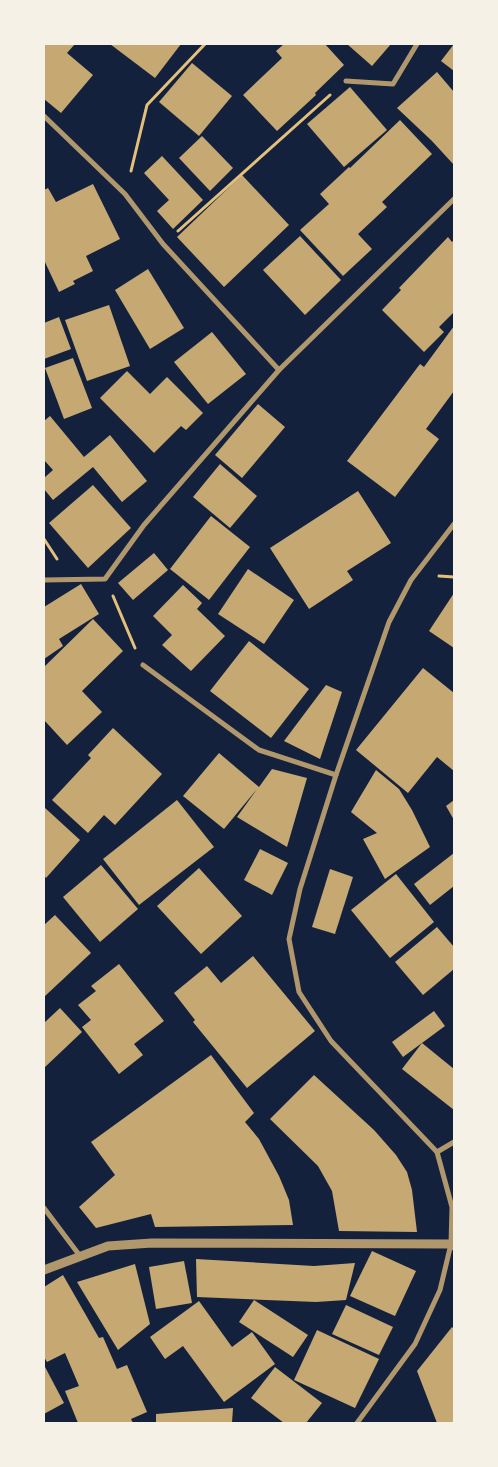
<svg xmlns="http://www.w3.org/2000/svg" width="498" height="1467" viewBox="0 0 498 1467" font-family="'Varela Round',sans-serif">
  <rect width="100%" height="100%" fill="#14213d"/>
  <!-- building -->
  <g fill="#c6a872">
    <path d="M44,44H75L67,53L93,75L61,113L44,99V81L45,80L44,79Z"/>
    <path d="M110,44H181L155,78Z"/>
    <path d="M284,44H325L344,65L315,93L316,95L277,131L243,95L282,58L276,51Z"/>
    <path d="M347,44H391L372,66Z"/>
    <path d="M454,44V71L441,61Z"/>
    <path d="M192,63L232,96L199,136L159,102Z"/>
    <path d="M437,72L454,92V165L432,141L397,108Z"/>
    <path d="M350,87L387,130L344,167L307,124Z"/>
    <path d="M400,120L432,154L382,202L387,207L358,234L372,249L343,276L300,230L329,204L320,194L349,167L350,168Z"/>
    <path d="M202,136L233,168L210,191L179,158Z"/>
    <path d="M162,156L203,200L173,229L157,211L169,200L144,173Z"/>
    <path d="M242,175L289,225L224,287L177,237Z"/>
    <path d="M93,184L120,239L86,256L93,271L73,281L75,284L59,292L44,260V190L48,188L56,202Z"/>
    <path d="M300,236L341,280L305,315L263,270Z"/>
    <path d="M448,237L452,242L454,240V312L439,327L444,332L424,352L382,310L401,290L399,288Z"/>
    <path d="M148,269L184,328L150,349L115,290Z"/>
    <path d="M109,305L130,366L87,381L65,320Z"/>
    <path d="M59,317L71,349L44,359V323Z"/>
    <path d="M454,326V391L426,429L439,439L395,497L347,461L420,364L424,367Z"/>
    <path d="M212,332L246,374L208,404L174,362Z"/>
    <path d="M73,358L92,408L64,419L45,368Z"/>
    <path d="M127,371L150,394L167,377L203,413L186,430L181,426L154,453L100,398Z"/>
    <path d="M258,404L285,427L242,478L215,455Z"/>
    <path d="M50,416L84,457L110,435L147,481L122,502L93,467L53,500L44,489V478L53,470L44,460V421Z"/>
    <path d="M220,464L257,496L230,528L193,497Z"/>
    <path d="M93,485L131,528L88,568L49,523Z"/>
    <path d="M358,491L391,543L347,571L353,580L309,609L270,548Z"/>
    <path d="M211,516L250,547L209,600L170,569Z"/>
    <path d="M154,553L168,570L133,600L118,583Z"/>
    <path d="M248,569L294,600L264,644L218,614Z"/>
    <path d="M81,584L99,614L59,639L63,646L44,659V607Z"/>
    <path d="M183,585L202,603L197,609L225,636L191,671L162,645L172,635L153,616Z"/>
    <path d="M454,593V648L429,631Z"/>
    <path d="M93,619L123,651L82,691L102,712L67,745L44,720V667Z"/>
    <path d="M249,641L309,689L271,738L210,691Z"/>
    <path d="M423,668L454,693V771L437,757L408,793L356,750Z"/>
    <path d="M326,685L342,692L320,759L284,741Z"/>
    <path d="M113,728L162,774L115,825L104,815L88,833L52,800L91,758L88,755Z"/>
    <path d="M219,753L259,787L272,769L307,778L287,847L237,817L257,789L224,829L183,796Z"/>
    <path d="M376,770L399,789L412,810L430,847L385,879L363,839L377,833L351,812Z"/>
    <path d="M177,800L214,847L139,905L103,859Z"/>
    <path d="M454,800V820L446,806Z"/>
    <path d="M44,807L80,840L46,878L44,875Z"/>
    <path d="M260,849L288,863L272,895L244,880Z"/>
    <path d="M454,853V886L430,905L414,884Z"/>
    <path d="M101,865L138,909L100,942L63,897Z"/>
    <path d="M199,868L242,916L201,954L157,906Z"/>
    <path d="M330,869L353,877L335,934L312,927Z"/>
    <path d="M396,874L434,922L390,958L351,910Z"/>
    <path d="M55,915L91,953L44,997V925Z"/>
    <path d="M437,927L454,947V969L423,995L395,962Z"/>
    <path d="M253,956L315,1031L247,1088L193,1022L195,1020L174,993L207,966L221,983Z"/>
    <path d="M119,964L164,1021L134,1044L143,1055L119,1074L82,1027L91,1020L78,1005L96,991L91,986Z"/>
    <path d="M60,1008L82,1032L44,1068V1023Z"/>
    <path d="M434,1011L445,1026L403,1057L392,1042Z"/>
    <path d="M422,1043L454,1069V1110L402,1069Z"/>
    <path d="M211,1055L254,1113L245,1122L259,1139L279,1176L289,1200L293,1225L155,1227L151,1214L96,1228L79,1207L115,1175L91,1142Z"/>
    <path d="M314,1075L374,1130L396,1155L407,1172L412,1190L417,1232L339,1231L332,1191L318,1166L270,1119Z"/>
    <path d="M372,1251L416,1271L395,1316L350,1296Z"/>
    <path d="M196,1259L314,1266L355,1263L346,1300L316,1302L197,1297Z"/>
    <path d="M184,1261L192,1303L156,1309L149,1267Z"/>
    <path d="M135,1264L150,1324L118,1350L77,1282Z"/>
    <path d="M63,1275L99,1338L103,1337L117,1369L127,1365L147,1412L131,1419L133,1423H78L65,1391L79,1386L65,1353L47,1362L44,1357V1287Z"/>
    <path d="M254,1300L308,1335L293,1357L239,1322Z"/>
    <path d="M199,1301L232,1347L252,1332L275,1364L224,1402L183,1346L165,1359L150,1337Z"/>
    <path d="M346,1305L393,1327L379,1355L332,1334Z"/>
    <path d="M452,1327L454,1329L453,1351L454,1352V1423H437L417,1371Z"/>
    <path d="M317,1330L379,1359L355,1408L294,1380Z"/>
    <path d="M44,1365L64,1403L44,1414Z"/>
    <path d="M275,1367L322,1403L306,1423H284L251,1398Z"/>
    <path d="M233,1408L232,1423H156V1414Z"/>
  </g>
  <g fill="none" stroke-linecap="round" stroke-linejoin="round">
    <!-- path -->
    <g stroke="#e5c07b" stroke-width="3">
      <path d="M131,171L147,105L205,44"/>
      <path d="M178,231L330,95"/>
      <path d="M44,539L57,559"/>
      <path d="M439,576L454,577"/>
      <path d="M113,596L135,648"/>
    </g>
    <!-- minor -->
    <g stroke="#b1986c" stroke-width="5">
      <path d="M346,81L393,84L417,44"/>
      <path d="M44,116L125,194L163,244L279,370"/>
      <path d="M44,580L105,579L144,525L279,370L454,199"/>
      <path d="M143,665L259,750L336,775"/>
      <path d="M437,1152L454,1142"/>
      <path d="M44,1208L80,1256"/>
      <path d="M357,1423L415,1344L440,1290L451,1244L452,1207L437,1152L331,1041L299,992L289,939L300,889L336,775L389,622L411,580L454,524"/>
    </g>
    <!-- tertiary -->
    <path stroke="#b1986c" stroke-width="9" d="M44,1270L108,1246L152,1243L451,1244L454,1246"/>
  </g>
  <!-- border -->
  <rect width="498" height="1467" fill="none" stroke="#f6f1e7" stroke-width="90"/>
</svg>
